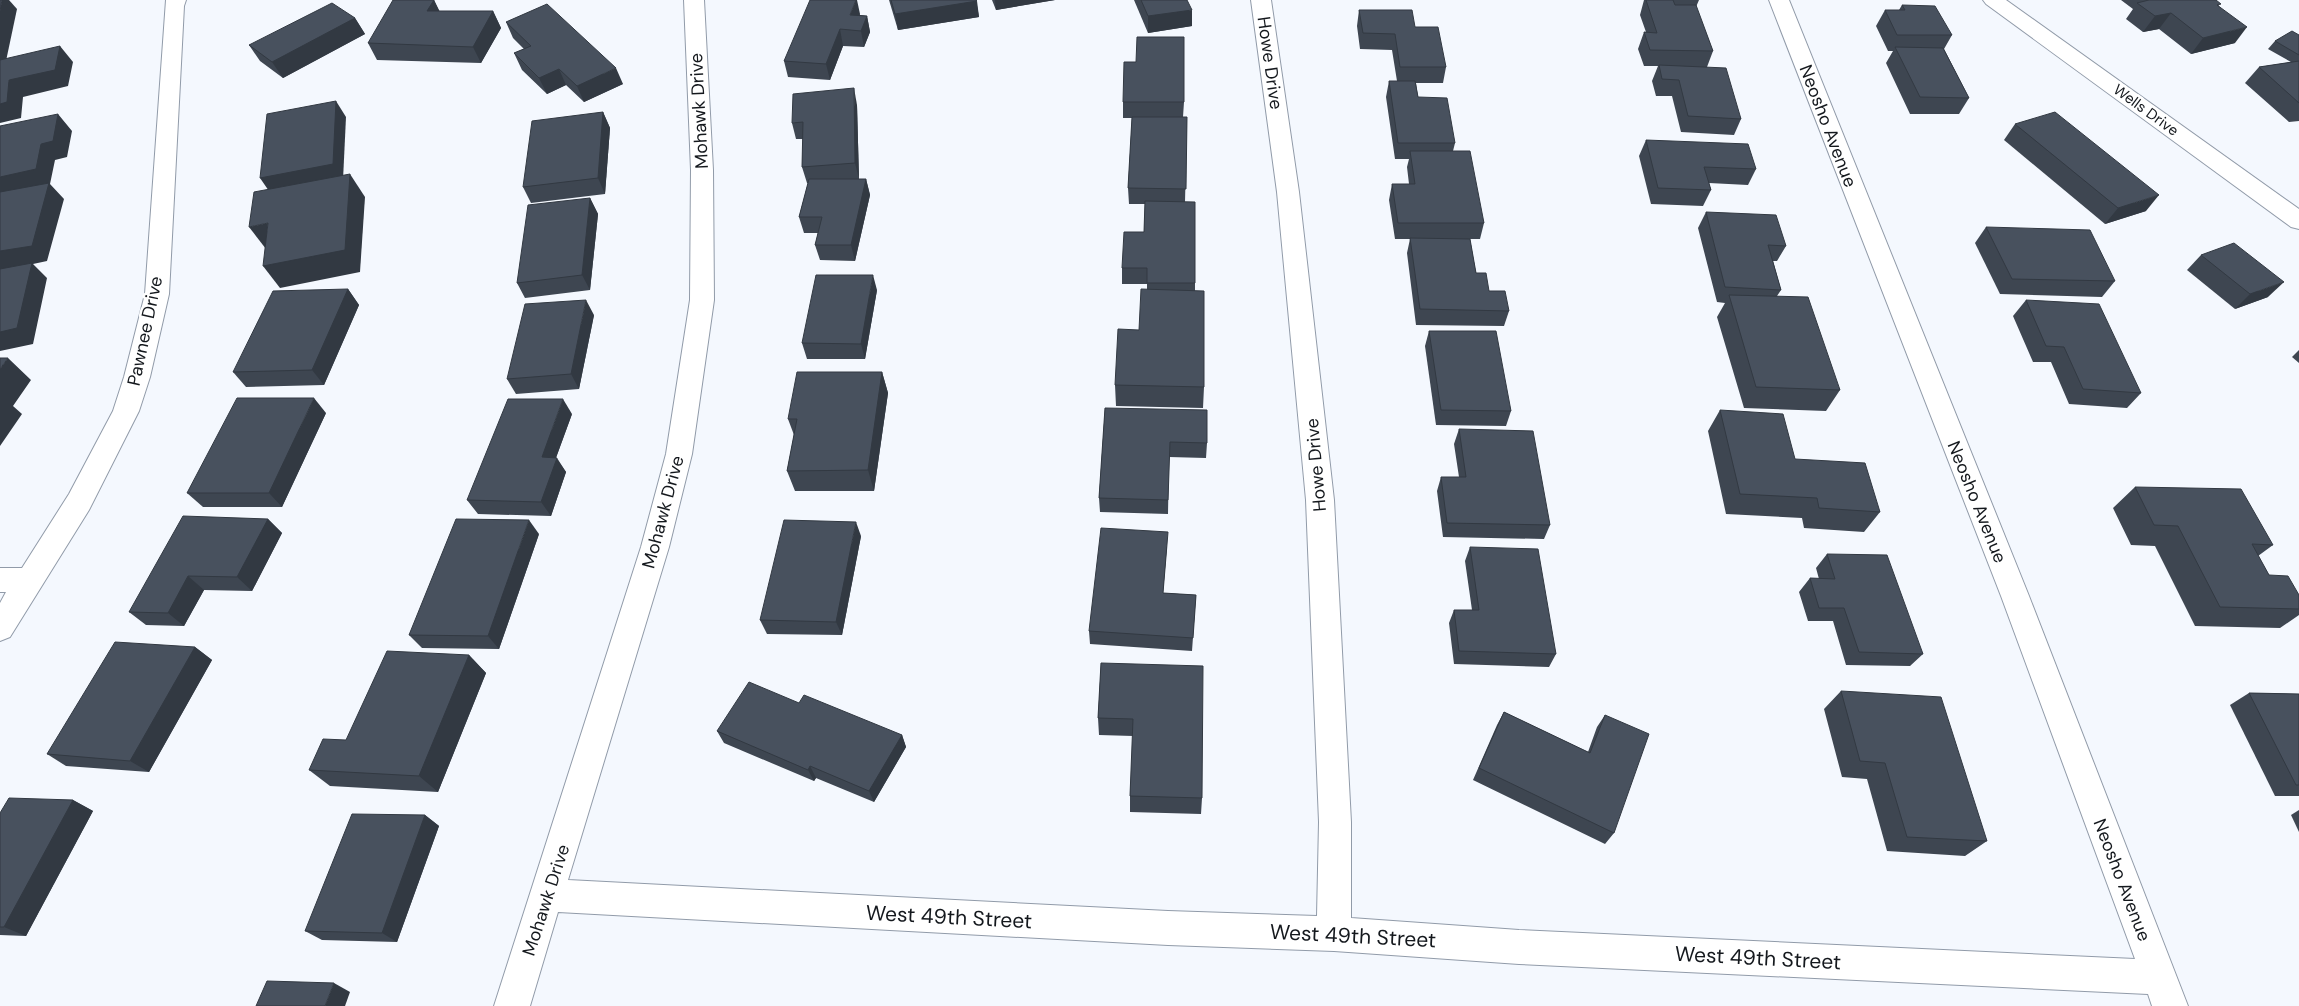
<svg xmlns="http://www.w3.org/2000/svg" width="2299" height="1006" viewBox="0 0 2299 1006" font-family="'DM Sans',sans-serif">
  <rect width="100%" height="100%" fill="#f4f8fe"/>
  <g fill="none" stroke-linecap="round" stroke-linejoin="round">
    <defs>
      <g id="street">
        <path d="M166,0H186L184,6L169,294L150,377L139,411L89,510L10,637L0,641V603L6,592H0V568H22L69,494L113,411L124,377L145,294Z"/>
        <path d="M684,0H704L713,170L714,300L692,454L669,547L568,880L1168,911L1317,916L1319,822L1306,500L1277,192L1251,0H1271L1299,192L1334,500L1351,822V918L1519,930L2135,959L2001,596L1769,0H1789L2029,596L2188,1006H2152L2148,994L1519,964L1334,951L1168,945L558,912L530,1006H494L641,547L666,454L690,300L691,170Z"/>
        <path d="M1983,0H2006L2299,209V229L2291,227L1986,4Z"/>
      </g>
    </defs>
    <!-- street casing -->
    <use href="#street" stroke="#919ba9" stroke-width="2"/>
    <!-- street -->
    <use href="#street" fill="#fff" fill-rule="evenodd"/>
  </g>
  <!-- wall -->
  <g fill="#3e4651">
    <path d="M434,0L439,11H493L501,28L481,63L377,60L368,43Z"/>
    <path d="M889,0H976L979,17L898,30Z"/>
    <path d="M992,0H1055L996,10Z"/>
    <path d="M1134,0H1187L1192,26L1148,33Z"/>
    <path d="M1644,0H1699L1696,7L1713,51L1707,67L1741,119L1734,135L1681,132L1672,96H1656L1652,81L1658,66H1644L1638,49L1644,32H1646L1640,15Z"/>
    <path d="M2121,0H2216L2219,6L2235,43L2191,54L2159,29L2143,32L2126,19L2133,9Z"/>
    <path d="M1902,5L1952,35L1944,49L1969,98L1959,114H1910L1886,63L1893,51H1888L1876,26L1885,10H1899Z"/>
    <path d="M1359,10L1415,27L1446,67L1443,83H1416L1418,97L1455,143L1453,151L1484,223L1480,239H1470L1476,273L1489,291L1509,311L1504,326L1416,325L1407,253L1410,239H1395L1389,200L1392,184H1409L1407,167L1409,159H1395L1386,97L1389,81H1397L1392,50L1360,49L1357,26Z"/>
    <path d="M860,14V15L867,16L870,32L864,47L843,46L830,80L788,77L784,61Z"/>
    <path d="M355,18L365,34L283,78L260,61L249,45Z"/>
    <path d="M506,22L623,84L584,102L566,85L547,94L522,70L514,53L524,49L513,38Z"/>
    <path d="M2299,35V121L2289,122L2245,83L2259,67L2291,62L2268,49L2275,41Z"/>
    <path d="M1123,102H1184L1183,117H1187L1185,202L1195,283V290L1204,387L1203,408L1116,406L1115,385L1139,330L1147,289V284H1122V268L1144,232L1145,204H1129L1128,188L1132,118H1123Z"/>
    <path d="M857,105L859,179H853H866L870,195L855,261L820,260L815,245L818,233H804L799,217L808,183H807L802,167L803,139H796L792,123Z"/>
    <path d="M603,112L610,128L605,194L531,203L523,187Z"/>
    <path d="M2015,124L2146,211L2105,224L2004,140Z"/>
    <path d="M1646,140L1756,169L1748,185L1709,183L1711,190L1703,206L1651,204L1639,156Z"/>
    <path d="M590,198L598,214L590,290L525,298L517,283Z"/>
    <path d="M1706,212L1786,246L1777,261H1773L1781,290L1777,296L1840,390L1826,411L1744,408L1717,317L1725,303L1717,302L1698,228Z"/>
    <path d="M1986,227L2115,281L2102,297L2000,294L1975,243Z"/>
    <path d="M2201,255L2268,297L2235,309L2187,270Z"/>
    <path d="M348,289L359,305L324,385L246,387L233,372Z"/>
    <path d="M877,290L865,359H807L802,343Z"/>
    <path d="M2026,300L2141,393L2127,408L2069,404L2051,362H2033L2013,316Z"/>
    <path d="M594,315L579,389L516,394L507,379Z"/>
    <path d="M1429,331L1511,411L1506,426L1436,425L1425,346Z"/>
    <path d="M2299,350V363L2292,357Z"/>
    <path d="M882,372L888,393L874,491H795L787,471L794,435L788,419Z"/>
    <path d="M1105,408L1207,443L1206,458L1169,457L1168,514L1100,512L1099,498Z"/>
    <path d="M1720,410L1795,459L1880,512L1864,532L1804,528L1802,518L1726,514L1708,431Z"/>
    <path d="M326,413L282,507H203L187,493Z"/>
    <path d="M572,414L556,458L566,472L551,516L478,514L467,500Z"/>
    <path d="M1459,429L1550,525L1544,539L1443,537L1437,491L1441,477H1459L1454,444Z"/>
    <path d="M2135,487L2273,545L2258,556L2269,575L2299,595V615L2280,628L2195,626L2155,546L2131,545L2113,508Z"/>
    <path d="M268,519L282,533L252,591L204,590L184,626L146,625L129,612Z"/>
    <path d="M539,534L499,649L422,648L409,635Z"/>
    <path d="M861,536L842,635L767,634L760,620Z"/>
    <path d="M1167,546L1163,593L1196,595L1192,651L1090,644L1089,631Z"/>
    <path d="M1470,547L1556,654L1549,667L1454,664L1449,623L1454,610H1472L1465,561Z"/>
    <path d="M1827,554L1923,654L1910,666L1846,665L1833,621H1808L1799,592L1810,578L1819,579L1816,568Z"/>
    <path d="M195,647L212,660L149,772L66,766L47,754Z"/>
    <path d="M469,655L486,673L438,792L330,786L309,770L346,740Z"/>
    <path d="M1101,663L1202,798L1201,814L1130,812V796L1133,736L1099,735L1098,718Z"/>
    <path d="M1841,691L1987,841L1965,856L1887,851L1867,779L1842,777L1824,709Z"/>
    <path d="M2249,693L2299,694V796H2275L2230,705Z"/>
    <path d="M799,703L902,735L906,747L874,802L816,778L814,781L724,743L717,731Z"/>
    <path d="M1504,712L1588,752L1597,727L1605,715L1614,833L1605,844L1473,780L1497,725Z"/>
    <path d="M73,800L93,811L26,936L0,935V813Z"/>
    <path d="M2299,810V832L2291,815Z"/>
    <path d="M425,815L439,826L397,942L322,940L305,931Z"/>
  </g>
  <!-- shaded-wall -->
  <g fill="#323942">
    <path d="M2,0H9L17,9L6,61L0,62V11Z"/>
    <path d="M434,0L442,16L427,11Z"/>
    <path d="M856,0H857L860,14L854,31L850,15Z"/>
    <path d="M995,0H1055L996,10Z"/>
    <path d="M977,1L979,17L898,30L895,14Z"/>
    <path d="M1192,10V26L1148,33V16Z"/>
    <path d="M493,11L501,28L481,63L473,47Z"/>
    <path d="M2171,13L2159,29L2143,32L2155,16Z"/>
    <path d="M867,16L870,32L864,47L861,31Z"/>
    <path d="M355,18L365,34L283,78L272,62Z"/>
    <path d="M2247,27L2235,43L2191,54L2203,38Z"/>
    <path d="M840,29L843,46L830,80L826,64Z"/>
    <path d="M60,46L73,62L68,86L23,97L21,118L0,123V104L9,80Z"/>
    <path d="M616,68L623,84L584,102L577,86Z"/>
    <path d="M559,69L566,85L547,94L539,78Z"/>
    <path d="M854,88L857,105L859,179L855,163Z"/>
    <path d="M336,101L346,117L343,180L271,194L260,178Z"/>
    <path d="M603,112L610,128L605,194L598,178Z"/>
    <path d="M58,114L72,131L67,157L55,160L50,184L64,199L47,261L33,264L47,278L33,344L0,351V177L41,144Z"/>
    <path d="M350,174L365,197L360,272L280,288L263,266Z"/>
    <path d="M866,179L870,195L855,261L851,245Z"/>
    <path d="M2159,195L2146,211L2105,224L2118,208Z"/>
    <path d="M590,198L598,214L590,290L582,275Z"/>
    <path d="M268,223L266,249L249,227Z"/>
    <path d="M873,275L877,290L865,359L861,344Z"/>
    <path d="M2284,282L2268,297L2235,309L2250,294Z"/>
    <path d="M348,289L359,305L324,385L312,370Z"/>
    <path d="M586,300L594,315L579,389L571,374Z"/>
    <path d="M8,358L31,380L13,406L22,414L0,446V369Z"/>
    <path d="M882,372L888,393L874,491L868,470Z"/>
    <path d="M314,398L326,413L282,507L269,493Z"/>
    <path d="M563,399L572,414L551,471L542,457Z"/>
    <path d="M557,458L566,472L551,516L541,502Z"/>
    <path d="M268,519L282,533L252,591L237,577Z"/>
    <path d="M529,520L539,534L499,649L488,636Z"/>
    <path d="M856,522L861,536L842,635L836,622Z"/>
    <path d="M188,576L204,590L184,626L168,613Z"/>
    <path d="M195,647L212,660L149,772L130,761Z"/>
    <path d="M469,655L486,673L438,792L419,776Z"/>
    <path d="M902,735L906,747L874,802L869,791Z"/>
    <path d="M810,766L816,778L814,781L808,770Z"/>
    <path d="M73,800L93,811L26,936L4,927Z"/>
    <path d="M425,815L439,826L397,942L382,933Z"/>
    <path d="M334,983L350,992L345,1006H325Z"/>
  </g>
  <!-- building -->
  <g fill="#48515e" stroke="#323942">
    <path d="M0,0H2L0,11Z"/>
    <path d="M393,0H434L427,11H493L473,47L368,43Z"/>
    <path d="M810,0H856L850,15L867,16L861,31L840,29L826,64L784,61Z"/>
    <path d="M891,0H976L977,1L895,14Z"/>
    <path d="M1141,0H1187L1192,10L1148,16Z"/>
    <path d="M1646,0H1673L1675,5H1696L1713,51L1650,50L1644,32L1657,33Z"/>
    <path d="M2149,0H2216L2221,4L2217,5L2247,27L2203,38L2171,13L2155,16L2137,3Z"/>
    <path d="M332,3L355,18L272,62L249,45Z"/>
    <path d="M547,4L616,68L577,86L559,69L539,78L514,53L531,46L506,22Z"/>
    <path d="M1902,5L1935,6L1952,35H1897L1885,10H1905Z"/>
    <path d="M1359,10H1412L1415,27H1438L1446,67H1400L1395,34L1363,33Z"/>
    <path d="M2292,31L2299,35V55L2275,41Z"/>
    <path d="M1137,37H1184V102H1123L1124,62H1136Z"/>
    <path d="M60,46L55,70L9,80L7,102L0,104V60Z"/>
    <path d="M1895,47L1943,48L1969,98L1920,97Z"/>
    <path d="M2299,61V103L2259,67Z"/>
    <path d="M1659,65L1726,68L1741,119L1688,116L1679,80L1662,79Z"/>
    <path d="M1389,81H1415L1418,97L1447,98L1455,143H1398Z"/>
    <path d="M854,88L855,163L802,167L803,122L792,123L793,94Z"/>
    <path d="M336,101L333,164L260,178L267,114Z"/>
    <path d="M603,112L598,178L523,187L532,121Z"/>
    <path d="M2055,112L2159,195L2118,208L2015,124Z"/>
    <path d="M58,114L53,141L41,144L36,169L0,177V126Z"/>
    <path d="M1132,117H1187L1186,189L1128,188Z"/>
    <path d="M1646,140L1748,144L1756,169L1704,167L1711,190L1658,188Z"/>
    <path d="M1410,151H1470L1484,223H1398L1392,184H1415Z"/>
    <path d="M350,174L345,250L263,266L268,223L249,227L254,192Z"/>
    <path d="M809,179H866L851,245H815L822,217H799Z"/>
    <path d="M49,183L32,246L0,251V192Z"/>
    <path d="M590,198L582,275L517,283L528,205Z"/>
    <path d="M1145,201L1195,202V283H1147V268H1122L1124,232H1144Z"/>
    <path d="M1706,212L1776,215L1786,246L1768,245L1781,290L1725,287Z"/>
    <path d="M1986,227L2090,230L2115,281L2012,279Z"/>
    <path d="M1410,238L1470,239L1476,273H1486L1489,291H1505L1509,311L1420,309Z"/>
    <path d="M2234,243L2284,282L2250,294L2201,255Z"/>
    <path d="M32,263L17,328L0,332V269Z"/>
    <path d="M816,275H873L861,344L802,343Z"/>
    <path d="M348,289L312,370L233,372L273,291Z"/>
    <path d="M1141,289L1204,291V387L1115,385L1118,329L1139,330Z"/>
    <path d="M1729,295L1808,297L1840,390L1756,387Z"/>
    <path d="M586,300L571,374L507,379L525,304Z"/>
    <path d="M2026,300L2099,304L2141,393L2083,389L2064,347L2046,346Z"/>
    <path d="M1429,331H1496L1511,411L1441,410Z"/>
    <path d="M0,358H8L0,369Z"/>
    <path d="M797,372H882L868,470L787,471L797,419H788Z"/>
    <path d="M237,398H314L269,493H187Z"/>
    <path d="M508,399H563L542,457L557,458L541,502L467,500Z"/>
    <path d="M1105,408L1207,410V443L1170,442L1168,500L1099,498Z"/>
    <path d="M1720,410L1783,414L1795,459L1865,463L1880,512L1819,508L1817,498L1740,494Z"/>
    <path d="M1459,429L1533,431L1550,525L1447,523L1441,477H1466Z"/>
    <path d="M2135,487L2241,489L2273,545L2252,544L2269,575L2288,576L2299,595V609L2220,607L2178,526L2154,525Z"/>
    <path d="M183,516L268,519L237,577L188,576L168,613L129,612Z"/>
    <path d="M456,519L529,520L488,636L409,635Z"/>
    <path d="M784,520L856,522L836,622L760,620Z"/>
    <path d="M1101,528L1168,532L1163,593L1196,595L1193,638L1089,631Z"/>
    <path d="M1470,547L1538,549L1556,654L1459,651L1454,610H1479Z"/>
    <path d="M1827,554L1887,555L1923,654L1859,652L1844,608H1819L1810,578L1835,579Z"/>
    <path d="M115,642L195,647L130,761L47,754Z"/>
    <path d="M387,651L469,655L419,776L309,770L323,739L346,740Z"/>
    <path d="M1101,663L1203,666L1202,798L1130,796L1133,719L1098,718Z"/>
    <path d="M749,682L799,703L804,695L902,735L869,791L810,766L808,770L717,731Z"/>
    <path d="M1841,691L1941,697L1987,841L1907,837L1885,763L1860,761Z"/>
    <path d="M2249,693L2299,694V785H2296Z"/>
    <path d="M1504,712L1590,753L1605,715L1649,734L1614,833L1479,768Z"/>
    <path d="M9,798L73,800L4,927H0V813Z"/>
    <path d="M352,814L425,815L382,933L305,931Z"/>
    <path d="M267,981L334,983L325,1006H256Z"/>
  </g>
  <g text-anchor="middle" dominant-baseline="central" stroke-width="5" stroke-linejoin="round" paint-order="stroke">
    <!-- far-street labels -->
    <g font-size="15" fill="#14181d" stroke="#fff">
      <text transform="translate(2146 110) rotate(36)">Wells Drive</text>
    </g>
    <!-- street labels -->
    <g font-size="18" fill="#14181d" stroke="#fff">
      <text transform="translate(1270 63) rotate(82)">Howe Drive</text>
      <text transform="translate(699 111) rotate(-93)">Mohawk Drive</text>
      <text transform="translate(1828 126) rotate(69)">Neosho Avenue</text>
      <text transform="translate(145 331) rotate(-78)">Pawnee Drive</text>
      <text transform="translate(1316 465) rotate(-95)">Howe Drive</text>
      <text transform="translate(1977 502) rotate(68)">Neosho Avenue</text>
      <text transform="translate(663 512) rotate(-75)">Mohawk Drive</text>
      <text transform="translate(2122 880) rotate(69)">Neosho Avenue</text>
      <text transform="translate(546 900) rotate(-72)">Mohawk Drive</text>
    </g>
    <!-- near-street labels -->
    <g font-size="21" fill="#14181d" stroke="#fff">
      <text transform="translate(949 917) rotate(3)">West 49th Street</text>
      <text transform="translate(1353 936) rotate(3)">West 49th Street</text>
      <text transform="translate(1758 958) rotate(3)">West 49th Street</text>
    </g>
  </g>
</svg>
